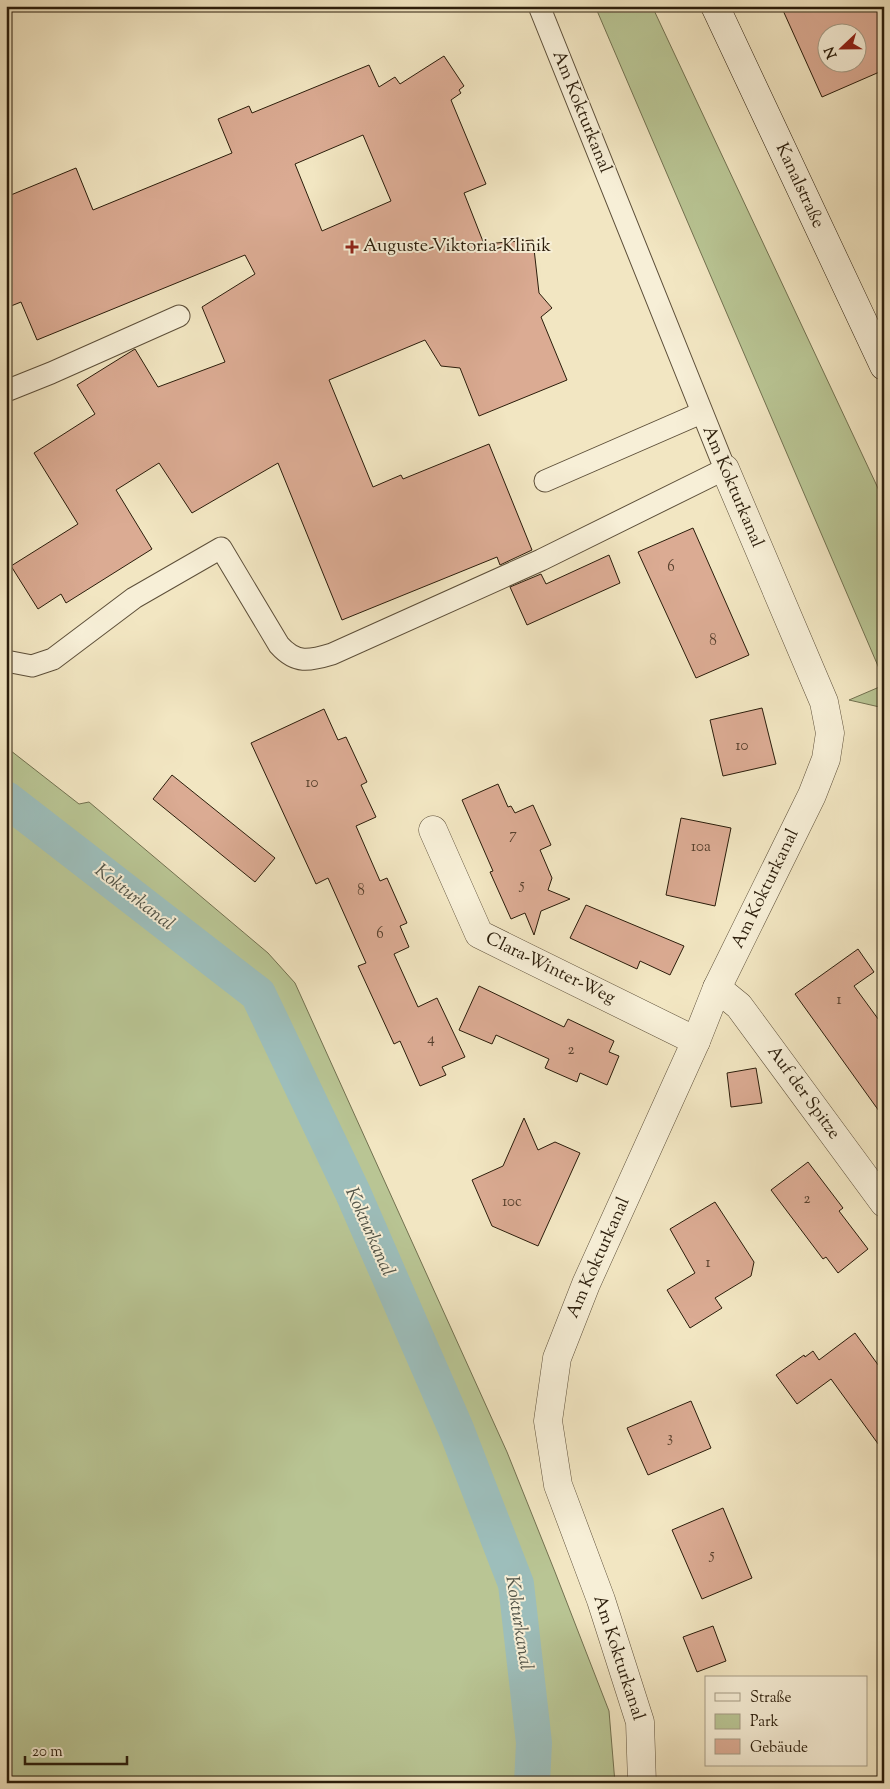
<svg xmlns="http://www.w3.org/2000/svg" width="890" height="1789" viewBox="0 0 890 1789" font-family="'Sorts Mill Goudy',serif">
  <rect width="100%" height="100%" fill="#f2e6c2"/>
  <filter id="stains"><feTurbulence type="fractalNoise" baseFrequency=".004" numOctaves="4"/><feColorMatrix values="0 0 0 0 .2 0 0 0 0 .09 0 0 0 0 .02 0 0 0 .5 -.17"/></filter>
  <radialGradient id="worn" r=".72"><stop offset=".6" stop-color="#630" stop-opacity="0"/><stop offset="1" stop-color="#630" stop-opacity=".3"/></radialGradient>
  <!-- green -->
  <g fill="#b9c594" stroke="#727150">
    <path d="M595,6H652L884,501V680Z"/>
    <path d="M884,685V708L849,700Z"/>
    <path d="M6,747L79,804L89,802L268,953L295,983L507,1452L555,1572L609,1711L615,1783H6Z"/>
  </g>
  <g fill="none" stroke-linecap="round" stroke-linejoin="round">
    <!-- canal -->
    <path stroke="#9dbebb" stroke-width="36" d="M6,799L258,994L353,1193L456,1429L516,1584L534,1743L532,1783"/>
  </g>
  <!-- building -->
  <g fill="#dbab93" stroke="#2b1d0b" fill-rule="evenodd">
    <path d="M781,6H884V70L822,97ZM828,32H858V62H828Z"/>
    <path d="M444,56L464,86L459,90L461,93L451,100L486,184L464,193L484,244L533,240L539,293L552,308L541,317L567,380L479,416L460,368L441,366L425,340L329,380L373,487L401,475L403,479L489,444L532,550L500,565L497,557L342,620L278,463L192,513L159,463L116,490L152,549L66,603L61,594L38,609L11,566L78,524L34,453L95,414L77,385L135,349L158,387L225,362L202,307L255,274L245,255L37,340L21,302L6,308V197L76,168L93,210L232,153L218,119L249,106L252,113L369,65L379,87L395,77L400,84ZM363,135L391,201L322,231L295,164Z"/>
    <path d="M693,528L749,655L696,678L638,552Z"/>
    <path d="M609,555L620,583L527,625L510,587L541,574L546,584Z"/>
    <path d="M762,708L776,764L723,776L710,720Z"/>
    <path d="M324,709L338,740L346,737L367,782L361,785L376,817L356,826L380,881L387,878L407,923L400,926L409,947L394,954L418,1007L437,998L465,1057L442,1067L446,1075L420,1086L400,1041L394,1044L358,966L366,963L328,878L316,884L251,743Z"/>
    <path d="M172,775L275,858L255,882L153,799Z"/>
    <path d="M498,784L508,807L511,806L515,813L533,805L551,845L540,850L552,878L548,890L570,899L541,911L534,935L525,913L511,919L490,872L493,871L462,800Z"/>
    <path d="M681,818L731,828L715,906L666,895Z"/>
    <path d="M586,905L684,946L670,975L640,961L637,969L570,938Z"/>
    <path d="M858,949L874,972L854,986L884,1027V1118L795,994Z"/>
    <path d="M479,986L564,1027L568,1019L614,1041L609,1052L619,1056L607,1085L580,1073L577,1082L545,1068L549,1059L496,1035L492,1044L459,1030Z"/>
    <path d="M756,1068L762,1103L731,1107L727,1073Z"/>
    <path d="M524,1118L538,1150L555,1142L580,1153L538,1246L492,1226L472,1180L503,1166Z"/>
    <path d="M808,1162L843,1208L839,1211L868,1249L838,1273L826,1257L823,1259L771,1190Z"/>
    <path d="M715,1202L754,1262L751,1276L715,1298L722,1308L690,1328L667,1290L695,1273L670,1229Z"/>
    <path d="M855,1333L884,1373V1452L831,1379L797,1404L776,1375L804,1355L805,1357L813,1351L819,1360Z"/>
    <path d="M691,1401L711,1448L648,1475L627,1428Z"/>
    <path d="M723,1508L752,1578L702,1599L672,1530Z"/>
    <path d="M713,1626L726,1661L697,1672L683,1637Z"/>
  </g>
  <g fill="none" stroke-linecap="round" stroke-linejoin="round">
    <defs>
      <g id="service">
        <path d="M6,391L51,373L179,316"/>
        <path d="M545,481L701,413"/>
        <path d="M6,661L32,666L53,659L134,598L221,548L279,645C296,664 309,661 332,654L541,560L725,469L539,6"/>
      </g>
      <g id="minor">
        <path d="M433,830L479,934L696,1041"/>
        <path d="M717,988L739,1006L884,1203"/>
        <path d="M642,1783L640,1722L601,1600L558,1485L548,1421L557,1358L586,1284L696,1041L717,988L812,795L826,759L830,733L824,702L725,469"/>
      </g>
      <path id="secondary" d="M715,6L884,366"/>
    </defs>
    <!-- service casing -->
    <use href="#service" stroke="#5d4f39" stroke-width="23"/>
    <!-- minor casing -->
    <use href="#minor" stroke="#5d4f39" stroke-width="29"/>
    <!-- secondary casing -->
    <use href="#secondary" stroke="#2b1d0b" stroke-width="29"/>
    <!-- service -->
    <use href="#service" stroke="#f7efd7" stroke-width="21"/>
    <!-- minor -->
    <use href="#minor" stroke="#f7efd7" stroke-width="28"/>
    <!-- secondary -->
    <use href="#secondary" stroke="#f7efd7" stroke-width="28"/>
  </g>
  <!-- markers -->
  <path fill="#8f2418" stroke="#f7efd7" stroke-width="2" d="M349.5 239.5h5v5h5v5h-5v5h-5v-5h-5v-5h5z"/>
  <g text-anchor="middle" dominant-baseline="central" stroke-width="4" stroke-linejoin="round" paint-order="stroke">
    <!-- number labels -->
    <g font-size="15" fill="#57402d">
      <text x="671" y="567">6</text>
      <text x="713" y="641">8</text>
      <text x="742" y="746">10</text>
      <text x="312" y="783">10</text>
      <text x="513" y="835">7</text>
      <text x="701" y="847">10a</text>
      <text x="522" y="885">5</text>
      <text x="361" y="891">8</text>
      <text x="380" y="934">6</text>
      <text x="839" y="1000">1</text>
      <text x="431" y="1039">4</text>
      <text x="571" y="1050">2</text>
      <text x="807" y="1199">2</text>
      <text x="512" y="1202">10c</text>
      <text x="708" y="1263">1</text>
      <text x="670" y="1438">3</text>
      <text x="712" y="1555">5</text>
    </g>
    <!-- street labels -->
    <g font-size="18" fill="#2b1d0b" stroke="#f7efd7">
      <text transform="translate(581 112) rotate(68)">Am Kokturkanal</text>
      <text transform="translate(799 186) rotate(65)">Kanalstraße</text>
      <text transform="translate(732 487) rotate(67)">Am Kokturkanal</text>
      <text transform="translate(766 889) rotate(-64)">Am Kokturkanal</text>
      <text transform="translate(550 969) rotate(26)">Clara-Winter-Weg</text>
      <text transform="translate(803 1093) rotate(54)">Auf der Spitze</text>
      <text transform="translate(599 1258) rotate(-66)">Am Kokturkanal</text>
      <text transform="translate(618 1658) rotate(72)">Am Kokturkanal</text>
    </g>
    <!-- poi labels -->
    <g font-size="18" fill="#2b1d0b" stroke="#f7efd7" text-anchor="start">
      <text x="363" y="247">Auguste-Viktoria-Klinik</text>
    </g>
    <!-- water labels -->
    <g font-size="19" font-style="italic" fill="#535549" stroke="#f7efd7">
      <text transform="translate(134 898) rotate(38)">Kokturkanal</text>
      <text transform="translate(369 1232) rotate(66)">Kokturkanal</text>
      <text transform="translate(518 1623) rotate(81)">Kokturkanal</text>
    </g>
  </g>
  <!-- margin -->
  <rect width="890" height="1789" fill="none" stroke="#f2e6c2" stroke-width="25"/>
  <rect x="8" y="8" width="875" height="1774" fill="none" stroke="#2b1d0b" stroke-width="2.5"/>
  <rect x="12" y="12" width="865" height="1764" fill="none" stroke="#2b1d0b"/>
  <!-- legend -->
  <rect x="705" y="1676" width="162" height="90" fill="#f7efd7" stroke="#a59b85"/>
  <rect x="715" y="1693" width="25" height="8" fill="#f7efd7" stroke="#a59b85"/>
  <text x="750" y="1702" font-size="15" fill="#2b1d0b">Straße</text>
  <rect x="715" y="1714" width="25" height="15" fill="#b9c594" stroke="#a59b85"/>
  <text x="750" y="1726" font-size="15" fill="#2b1d0b">Park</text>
  <rect x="715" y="1739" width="25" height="15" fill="#dbab93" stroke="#a59b85"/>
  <text x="750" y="1752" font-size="15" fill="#2b1d0b">Gebäude</text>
  <!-- north arrow -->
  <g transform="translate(842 48) rotate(248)"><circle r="24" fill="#f7efd7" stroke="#a59b85"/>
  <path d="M0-4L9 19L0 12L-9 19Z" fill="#8f2418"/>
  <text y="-8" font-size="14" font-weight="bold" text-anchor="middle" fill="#2b1d0b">N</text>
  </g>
  <!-- scale -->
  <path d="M25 1756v8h102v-8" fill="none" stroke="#2b1d0b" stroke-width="2.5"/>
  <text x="32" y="1756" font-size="15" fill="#2b1d0b" stroke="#f7efd7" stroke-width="4" paint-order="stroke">20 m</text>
  <rect width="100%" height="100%" filter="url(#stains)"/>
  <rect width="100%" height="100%" fill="url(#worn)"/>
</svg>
